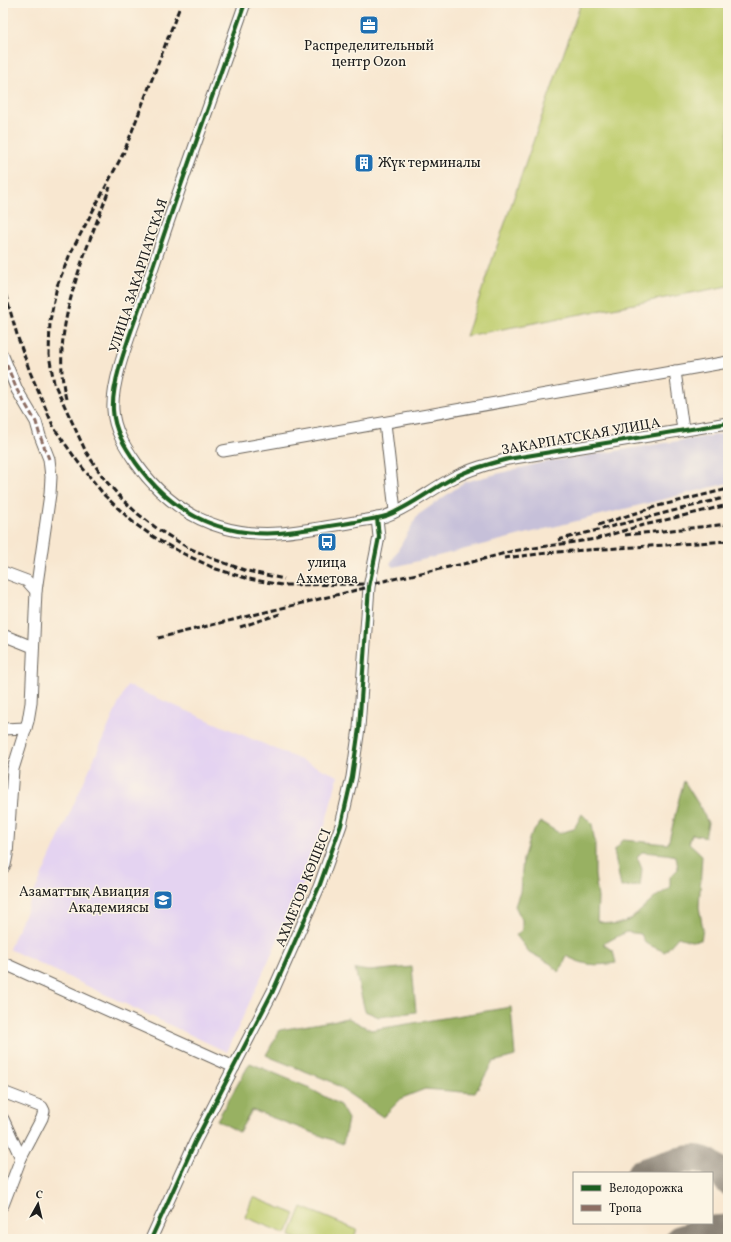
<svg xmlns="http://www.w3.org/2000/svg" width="731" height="1242" viewBox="0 0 731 1242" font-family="Vollkorn,serif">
  <rect width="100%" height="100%" fill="#fcf5e5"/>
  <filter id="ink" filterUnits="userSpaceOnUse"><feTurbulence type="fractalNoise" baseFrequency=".025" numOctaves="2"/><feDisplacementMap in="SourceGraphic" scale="8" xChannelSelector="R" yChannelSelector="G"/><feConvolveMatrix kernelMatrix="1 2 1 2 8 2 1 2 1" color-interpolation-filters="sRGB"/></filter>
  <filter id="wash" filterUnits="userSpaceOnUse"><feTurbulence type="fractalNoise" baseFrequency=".012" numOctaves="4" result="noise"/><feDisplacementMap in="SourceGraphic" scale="16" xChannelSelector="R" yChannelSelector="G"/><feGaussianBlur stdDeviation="0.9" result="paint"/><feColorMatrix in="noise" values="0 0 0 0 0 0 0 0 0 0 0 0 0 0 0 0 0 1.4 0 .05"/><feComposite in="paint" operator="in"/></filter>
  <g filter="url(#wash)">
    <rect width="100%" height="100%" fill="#f8e7d0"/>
    <!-- built -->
    <path fill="#e4d3f1" d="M127,685L338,776L318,851L227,1052L9,949Z"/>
    <!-- industrial -->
    <path fill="#c6c0d9" d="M728,433V483L394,567L390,564L418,515L465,482L540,463Z"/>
    <!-- green -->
    <g fill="#c0ce70" stroke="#6e7546">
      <path d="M581,3H728V286L466,336Z"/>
      <path d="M253,1197L295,1214L286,1234L245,1217Z"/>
      <path d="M302,1207L357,1230L353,1239H298L290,1236Z"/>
    </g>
    <!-- forest -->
    <g fill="#98b162" stroke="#5a663f">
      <path d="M684,781L699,805L708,823L705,837L692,834L689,843L702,855L699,907L703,929L701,940L691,941L678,937L665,952L645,943L641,934L626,932L603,944L613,951L616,963C594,966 586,966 566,956L564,964L558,972L551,964L529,952L516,935L522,930V920L515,906L520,892L523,859L530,836L541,822L559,833L574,829L582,814L592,824L595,844V875L598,898L597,921L614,925L630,920L657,896L670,888V877L678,869L676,856L666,854L642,852L637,857L642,869L640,886L621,887L614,851L623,840L668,844C674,823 677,802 684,781Z"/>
      <path d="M412,967L416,1012L379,1017L365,1011L355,969L369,971Z"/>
      <path d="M511,1007L515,1056L493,1062L475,1093L425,1089L402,1098L383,1117L330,1081L272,1058L266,1055L280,1030L348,1018L371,1030Z"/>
      <path d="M250,1063L305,1086L340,1105L348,1119L343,1144L252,1110L239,1132L217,1120Z"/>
    </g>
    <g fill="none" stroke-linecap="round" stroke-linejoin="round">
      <!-- taxiway -->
      <g stroke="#8a8276" stroke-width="27">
        <path d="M640,1173C656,1168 683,1156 700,1159C712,1161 721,1173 728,1182"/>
        <path d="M679,1239L713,1229L728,1228"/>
      </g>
    </g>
  </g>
  <g filter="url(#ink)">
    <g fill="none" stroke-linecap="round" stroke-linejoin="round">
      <defs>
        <g id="minor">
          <path d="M245,3C211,101 175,199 143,297C133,328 111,379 113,410C114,430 125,447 136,463C171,512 218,537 279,533C304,531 330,526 355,522C365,520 376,519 386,516C410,507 430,490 453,478C470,469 489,464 508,459L728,423"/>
          <path d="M3,356L17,390L36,422L40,436L49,459L51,477L50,494L36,591L31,703L28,721L13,769L7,855L5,865L3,868"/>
          <path d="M675,371L683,430"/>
          <path d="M385,423L395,511"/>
          <path d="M223,451L728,362"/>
          <path d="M3,572L27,581L36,591"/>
          <path d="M3,635L33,647"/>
          <path d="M3,729L26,728"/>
          <path d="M3,963L234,1067"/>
          <path d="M3,1092L42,1107L44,1111L42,1118L21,1158"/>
          <path d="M3,1119L21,1158L3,1205"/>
          <path d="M151,1239L195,1142L273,991L319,887L341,825L352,777L359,728L369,587L379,537L377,518"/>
        </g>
      </defs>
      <!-- minor casing -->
      <use href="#minor" stroke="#69635b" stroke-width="13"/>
      <!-- minor -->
      <use href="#minor" stroke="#fff" stroke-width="11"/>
      <!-- rail -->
      <g stroke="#1c1c1c" stroke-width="3" stroke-dasharray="6 3" stroke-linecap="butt">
        <path d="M179,9L124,152L70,254L57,286L50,321L49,355L54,383L86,452L105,480L121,498L138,514L159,530L187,547L216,560L247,571L284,579"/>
        <path d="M3,286L18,338L30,372L54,428L78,462L105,496L135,524L160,541L184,554L216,569L249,579L282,585L370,584L472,562L513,551L596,539L636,527L728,505"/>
        <path d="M66,399C49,329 86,252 110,187"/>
        <path d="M598,525L658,506L728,489"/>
        <path d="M625,535L728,524"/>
        <path d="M558,540L728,497"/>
        <path d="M504,558L556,552L728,541"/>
        <path d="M240,627L280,614"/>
        <path d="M158,638L369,587"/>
      </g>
      <!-- quiet -->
      <path stroke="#8d6e63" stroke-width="3" stroke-dasharray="6 3" stroke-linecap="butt" d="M3,356L17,390L36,422L40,436L49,459"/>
      <defs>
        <g id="cycleway">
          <path d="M245,3C211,101 175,199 143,297C133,328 111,379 113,410C114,430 125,447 136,463C171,512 218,537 279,533C304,531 330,526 355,522C365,520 376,519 386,516C410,507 430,490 453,478C470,469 489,464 508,459L728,423"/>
          <path d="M151,1239L195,1142L273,991L319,887L341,825L352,777L359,728L369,587L379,537L377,518"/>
        </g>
      </defs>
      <!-- cycleway casing -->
      <use href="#cycleway" stroke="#fcf5e5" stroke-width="6"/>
      <!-- cycleway -->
      <use href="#cycleway" stroke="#1b5e20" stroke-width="4"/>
    </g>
  </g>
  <!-- icons -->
  <defs>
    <symbol id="office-square" viewBox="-11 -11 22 22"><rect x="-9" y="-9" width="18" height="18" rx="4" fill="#1f6fb2" stroke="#fcf5e5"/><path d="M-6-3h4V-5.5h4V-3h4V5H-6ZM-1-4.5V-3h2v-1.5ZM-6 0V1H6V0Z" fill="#fff"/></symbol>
    <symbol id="building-square" viewBox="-11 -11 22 22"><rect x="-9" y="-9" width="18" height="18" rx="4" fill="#1f6fb2" stroke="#fcf5e5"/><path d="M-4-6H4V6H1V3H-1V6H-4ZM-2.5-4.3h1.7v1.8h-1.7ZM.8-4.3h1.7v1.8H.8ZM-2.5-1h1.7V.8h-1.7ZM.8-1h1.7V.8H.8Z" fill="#fff"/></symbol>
    <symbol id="bus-square" viewBox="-11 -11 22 22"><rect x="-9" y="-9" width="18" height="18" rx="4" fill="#1f6fb2" stroke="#fcf5e5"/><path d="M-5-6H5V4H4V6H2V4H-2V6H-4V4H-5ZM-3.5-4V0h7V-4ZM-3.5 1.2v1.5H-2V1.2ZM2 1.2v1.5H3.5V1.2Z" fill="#fff"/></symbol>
    <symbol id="university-square" viewBox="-11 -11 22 22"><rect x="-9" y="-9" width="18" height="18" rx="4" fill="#1f6fb2" stroke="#fcf5e5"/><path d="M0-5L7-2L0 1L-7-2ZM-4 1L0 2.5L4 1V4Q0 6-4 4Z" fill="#fff"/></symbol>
  </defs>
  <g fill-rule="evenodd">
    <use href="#office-square" x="358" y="14" width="22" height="22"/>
    <use href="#building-square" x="353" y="152" width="22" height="22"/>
    <use href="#bus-square" x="316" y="531" width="22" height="22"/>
    <use href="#university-square" x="152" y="889" width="22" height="22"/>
  </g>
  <g text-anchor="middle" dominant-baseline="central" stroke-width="3" stroke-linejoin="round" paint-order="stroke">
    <!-- poi labels -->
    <g font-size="14" fill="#1c1c1c" stroke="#fcf5e5">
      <text x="369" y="46">Распределительный<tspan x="369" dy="16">центр Ozon</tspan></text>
      <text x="378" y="163" text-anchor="start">Жүк терминалы</text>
      <text x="327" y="563">улица<tspan x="327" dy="16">Ахметова</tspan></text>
      <text x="149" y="892" text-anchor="end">Азаматтық Авиация<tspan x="149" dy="16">Академиясы</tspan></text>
    </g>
    <!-- street labels -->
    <g font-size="14" fill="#1c1c1c" stroke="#fcf5e5">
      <text transform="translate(139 276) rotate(-72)">УЛИЦА ЗАКАРПАТСКАЯ</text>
      <text transform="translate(581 437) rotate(-10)">ЗАКАРПАТСКАЯ УЛИЦА</text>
      <text transform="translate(304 888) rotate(-68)">АХМЕТОВ КӨШЕСІ</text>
    </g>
  </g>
  <!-- margin -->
  <rect width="731" height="1242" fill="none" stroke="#fcf5e5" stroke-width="16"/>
  <!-- legend -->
  <rect x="573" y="1172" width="140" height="52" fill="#fcf5e5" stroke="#a29e95"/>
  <rect x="581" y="1185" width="20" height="6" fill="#1b5e20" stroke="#a29e95"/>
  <text x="609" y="1192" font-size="12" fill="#1c1c1c">Велодорожка</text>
  <rect x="581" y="1205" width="20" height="6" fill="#8d6e63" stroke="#a29e95"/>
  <text x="609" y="1212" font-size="12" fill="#1c1c1c">Тропа</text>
  <!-- north arrow -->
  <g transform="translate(38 1204) rotate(8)" stroke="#fcf5e5" stroke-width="3" paint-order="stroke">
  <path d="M0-3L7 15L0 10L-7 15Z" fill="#1c1c1c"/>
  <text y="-6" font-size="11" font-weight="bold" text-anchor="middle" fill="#1c1c1c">С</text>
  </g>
</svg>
